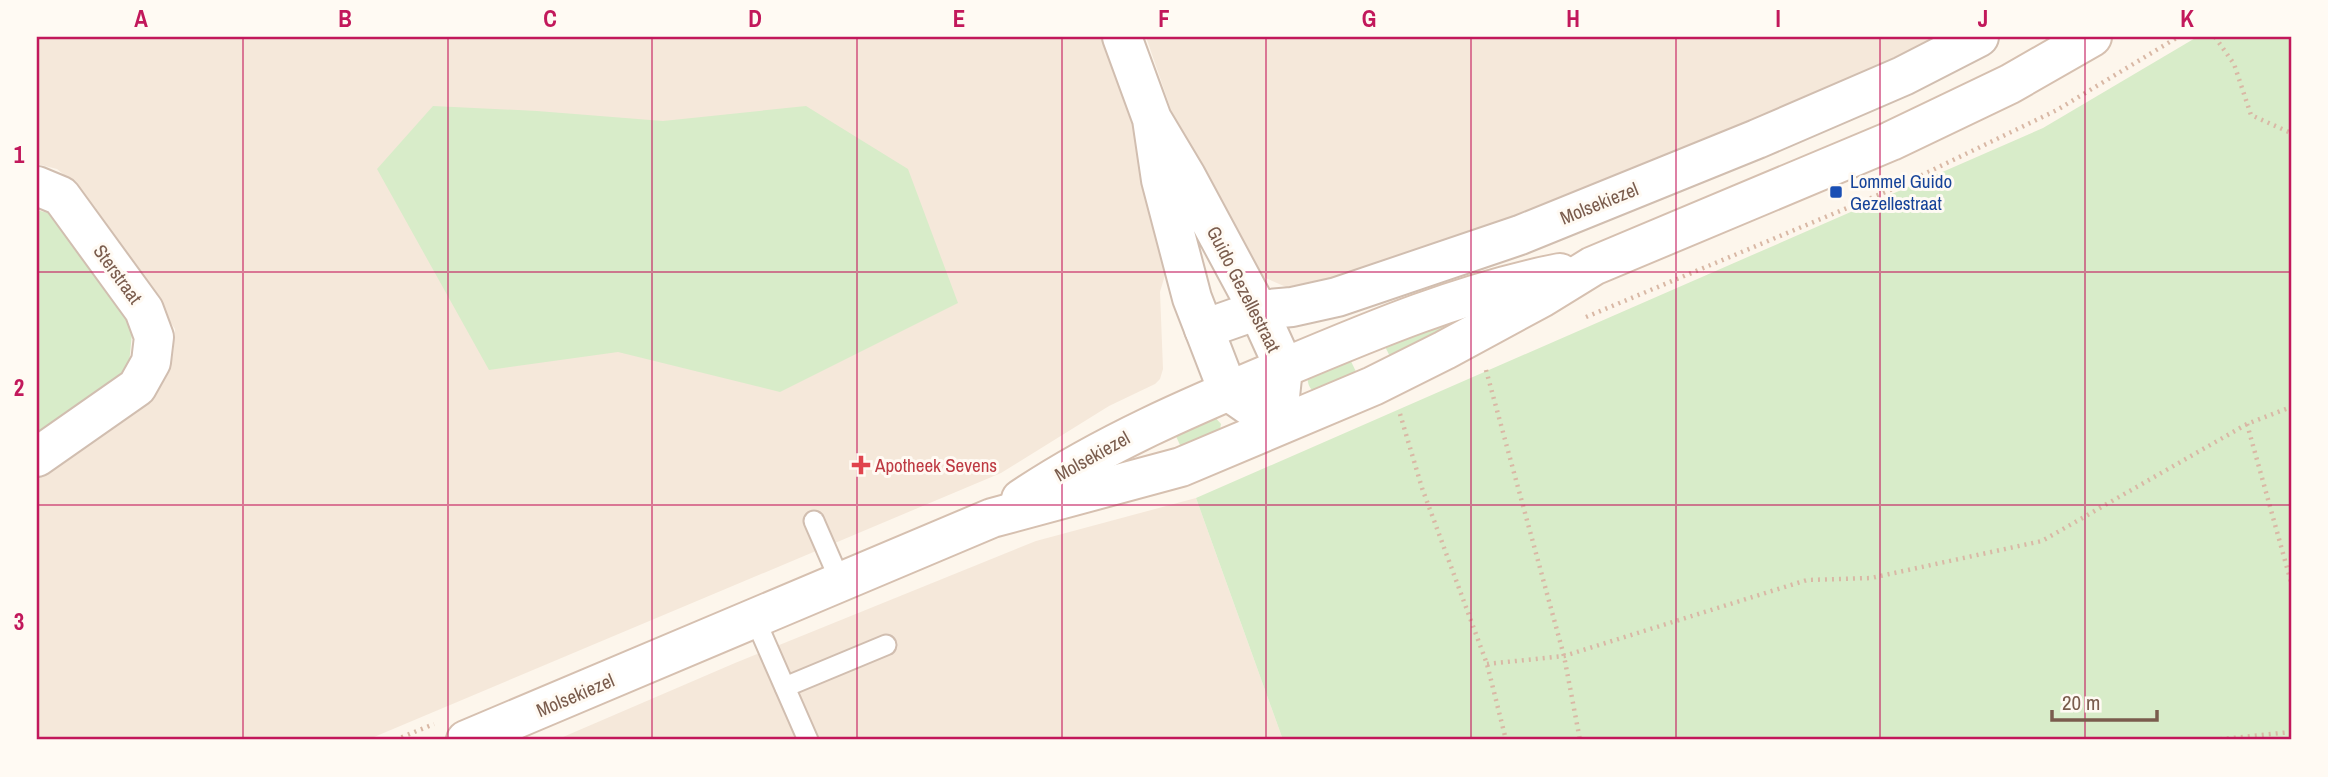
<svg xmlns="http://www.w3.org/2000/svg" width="2328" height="777" viewBox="0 0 2328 777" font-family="'Archivo Narrow',sans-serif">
  <rect width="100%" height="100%" fill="#fdf6ec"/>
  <!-- residential -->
  <g fill="#f5e8da">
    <path d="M37,37H1102L1130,110L1169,261L1160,292L1163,369L1160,379L1155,384L1109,406L1001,473L367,740H38L37,480L140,405L165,379L173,356L175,329L79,187L57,169L37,164Z"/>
    <path d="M1146,37H1947L1515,224L1293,290L1261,276L1180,136Z"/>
    <path d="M1196,498L1283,740H556L735,663L1036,541Z"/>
  </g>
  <!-- green -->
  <g fill="#d8ecc9">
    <path d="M2197,37H2291V740H1283L1196,498L2043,128Z"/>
    <path d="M433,106L537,111L663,121L806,106L908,169L958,303L780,392L618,352L489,370L377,169Z"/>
    <path d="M37,210L55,215L133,322L129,365L113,382L37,435Z"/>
    <path d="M1490,302L1393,363L1381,338Z"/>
    <path d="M1347,353L1359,378L1314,392C1308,387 1307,381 1308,374Z"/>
    <path d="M1213,415L1221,424L1219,435L1183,452L1172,427Z"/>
  </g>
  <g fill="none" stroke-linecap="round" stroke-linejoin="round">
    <defs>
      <g id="service">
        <path d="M814,521L841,583"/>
        <path d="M755,619L808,740"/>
        <path d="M785,687L886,645"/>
      </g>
      <g id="minor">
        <path d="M1122,37L1152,119L1161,180L1192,298L1228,391L1277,425L1283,368L1278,354L1258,310L1186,176L1152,119"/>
        <path d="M37,186L61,196L144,310L154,337L151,362L137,387L37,457"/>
        <path d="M1204,329L1258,310L1292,307L1337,297L1520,235L1757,139L1903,76L1979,37"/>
      </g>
      <g id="secondary">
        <path d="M1021,499C1103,444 1192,406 1283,368C1373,330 1463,292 1560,273"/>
        <path d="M466,740L992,518L1181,467L1373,386L1445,350L1541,298L1593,266L1891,141L2010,84L2092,37"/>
      </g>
    </defs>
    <!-- service casing -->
    <use href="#service" stroke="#d1beb0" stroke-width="23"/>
    <!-- minor casing -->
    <use href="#minor" stroke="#d1beb0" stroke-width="42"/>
    <!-- secondary casing -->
    <use href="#secondary" stroke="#d6c0b0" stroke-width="42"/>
    <!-- path -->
    <g stroke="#d9b8a5" stroke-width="4.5" stroke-dasharray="2 5" stroke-linecap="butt">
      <path d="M2215,37L2234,64L2251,115L2291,133"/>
      <path d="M1586,317L1895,188L2057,110L2178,37"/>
      <path d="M1486,370L1564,656L1580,740"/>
      <path d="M1400,414L1422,488L1487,664L1506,740"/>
      <path d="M2247,424L2291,582"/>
      <path d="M1487,664L1564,656L1807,580L1871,578L2042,541L2247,424L2291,407"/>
      <path d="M395,740L434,724"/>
      <path d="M2213,740L2291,732"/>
    </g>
    <!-- service -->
    <use href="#service" stroke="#fff" stroke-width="19"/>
    <!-- minor -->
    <use href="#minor" stroke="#fff" stroke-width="38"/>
    <!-- secondary -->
    <use href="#secondary" stroke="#fff" stroke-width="38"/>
  </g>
  <!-- grid -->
  <path fill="none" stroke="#c2185b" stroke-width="2" stroke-opacity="0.55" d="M243,37V740M448,37V740M652,37V740M857,37V740M1062,37V740M1266,37V740M1471,37V740M1676,37V740M1880,37V740M2085,37V740M37,272H2291M37,505H2291"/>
  <!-- markers -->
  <rect fill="#1a4fb4" stroke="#fffaf3" stroke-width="2.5" x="1829" y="185" width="14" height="14" rx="3.5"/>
  <path fill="#e0444e" stroke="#fffaf3" stroke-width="2.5" d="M857.5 454.5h7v7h7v7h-7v7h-7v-7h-7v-7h7z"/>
  <g text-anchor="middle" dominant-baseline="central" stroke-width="6" stroke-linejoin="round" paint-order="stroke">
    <!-- transit labels -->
    <g font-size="19" fill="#164399" stroke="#fffaf3" text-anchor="start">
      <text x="1850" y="181">Lommel Guido<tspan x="1850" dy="22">Gezellestraat</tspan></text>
    </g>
    <!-- street labels -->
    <g font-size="19" fill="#7a5c4d" stroke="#fffaf3">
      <text transform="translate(1599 203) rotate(-22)">Molsekiezel</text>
      <text transform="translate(118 274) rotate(54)">Sterstraat</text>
      <text transform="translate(1244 289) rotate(63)">Guido Gezellestraat</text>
      <text transform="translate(1092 456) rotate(-29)">Molsekiezel</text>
      <text transform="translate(575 695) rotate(-23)">Molsekiezel</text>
    </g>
    <!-- health labels -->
    <g font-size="19" fill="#be3a42" stroke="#fffaf3" text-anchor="start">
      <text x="875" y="465">Apotheek Sevens</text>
    </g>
  </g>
  <!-- border -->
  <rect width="2328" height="777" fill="none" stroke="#fffaf3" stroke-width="77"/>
  <!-- scale -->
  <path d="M2052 710v10h105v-10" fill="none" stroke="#7a5c4d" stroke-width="3.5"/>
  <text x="2062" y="710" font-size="21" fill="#7a5c4d" stroke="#fffaf3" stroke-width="5" paint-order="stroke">20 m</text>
  <rect x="38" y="38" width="2252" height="700" fill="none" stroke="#c2185b" stroke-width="2.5"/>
  <g font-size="23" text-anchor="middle" font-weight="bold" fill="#c2185b">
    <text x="141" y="27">A</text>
    <text x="345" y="27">B</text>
    <text x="550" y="27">C</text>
    <text x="755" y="27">D</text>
    <text x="959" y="27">E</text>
    <text x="1164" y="27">F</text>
    <text x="1369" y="27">G</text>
    <text x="1573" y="27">H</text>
    <text x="1778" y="27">I</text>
    <text x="1983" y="27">J</text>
    <text x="2187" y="27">K</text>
    <text x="19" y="163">1</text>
    <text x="19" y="396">2</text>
    <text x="19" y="630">3</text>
  </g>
</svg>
